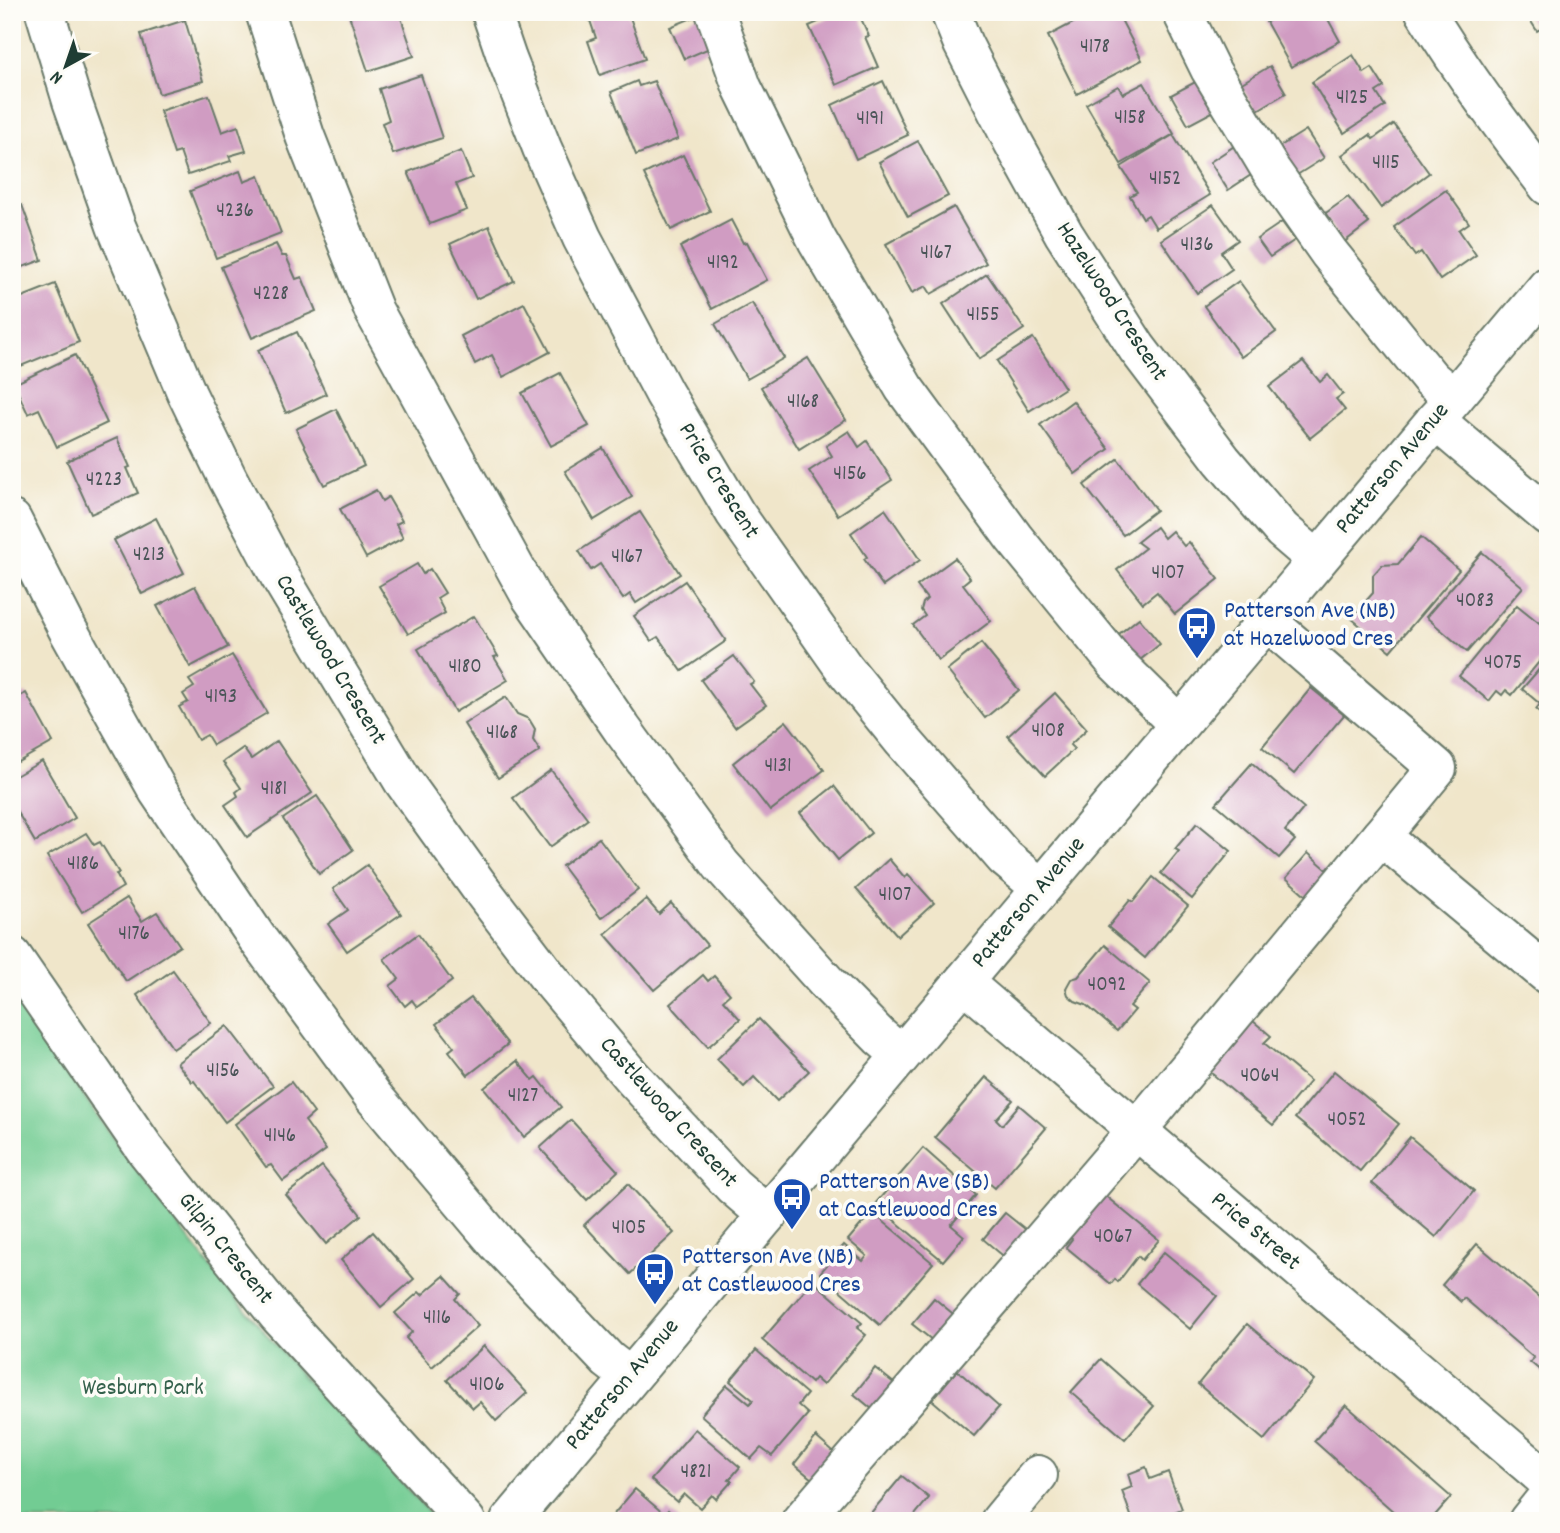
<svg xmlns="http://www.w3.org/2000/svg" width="1560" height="1533" viewBox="0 0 1560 1533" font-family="Dekko,sans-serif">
  <rect width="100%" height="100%" fill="#fdfcf7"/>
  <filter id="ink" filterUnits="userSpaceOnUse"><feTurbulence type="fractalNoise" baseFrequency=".0143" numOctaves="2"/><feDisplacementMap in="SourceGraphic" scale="14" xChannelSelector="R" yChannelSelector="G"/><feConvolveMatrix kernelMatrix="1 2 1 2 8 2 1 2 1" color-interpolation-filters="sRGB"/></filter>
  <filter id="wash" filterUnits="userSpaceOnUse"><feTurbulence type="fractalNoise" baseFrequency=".00686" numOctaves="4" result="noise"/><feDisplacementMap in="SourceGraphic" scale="28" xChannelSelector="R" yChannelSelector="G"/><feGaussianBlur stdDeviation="1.57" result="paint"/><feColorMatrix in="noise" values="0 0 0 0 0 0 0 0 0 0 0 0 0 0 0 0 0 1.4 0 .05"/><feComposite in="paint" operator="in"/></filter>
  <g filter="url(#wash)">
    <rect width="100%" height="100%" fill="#f0e6ca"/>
    <!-- green -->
    <path fill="#72cc93" stroke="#488464" stroke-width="2" d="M12,990L60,1064L154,1194L228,1289L303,1377L437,1521H12Z"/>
    <g id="blocks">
      <!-- building -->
      <g fill="#d09cc2">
        <path d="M348,12H399L414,56L368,71Z"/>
        <path d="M587,12H628L645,59L600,75L588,41L596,38Z"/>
        <path d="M841,12H858L869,36L865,37L878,67L836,85L809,26Z"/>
        <path d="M1094,12H1117L1142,60L1077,94L1048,36Z"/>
        <path d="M1285,12H1324L1340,41L1291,67L1266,22Z"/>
        <path d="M1525,12H1548V25L1537,31Z"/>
        <path d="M699,15L712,47L684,59L670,27Z"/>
        <path d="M185,20L203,81L159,94L141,34Z"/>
        <path d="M1353,55L1364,73L1372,68L1384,87L1376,92L1385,106L1344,133L1312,82Z"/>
        <path d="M1270,66L1286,93L1256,111L1240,84Z"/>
        <path d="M421,75L442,138L393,154L382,123L389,120L379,89Z"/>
        <path d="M1199,80L1216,110L1188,125L1171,95Z"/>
        <path d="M637,81L639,86L654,81L678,139L636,155L611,92Z"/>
        <path d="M883,81L908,135L856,159L832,105Z"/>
        <path d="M1144,83L1174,134L1121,164L1086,104L1118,86L1123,94Z"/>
        <path d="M209,95L222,132L238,126L246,151L229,156L231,161L188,175L180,152L174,154L160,111Z"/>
        <path d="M1394,124L1429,173L1381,208L1342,155L1370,135L1373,139Z"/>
        <path d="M1306,130L1324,158L1297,175L1279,147Z"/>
        <path d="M1173,135L1210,195L1156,228L1148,215L1143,218L1130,196L1137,192L1121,167Z"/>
        <path d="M918,141L948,196L908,217L879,162Z"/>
        <path d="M1236,145L1254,173L1228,190L1210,162Z"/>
        <path d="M461,151L472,178L456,184L467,210L430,224L408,172Z"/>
        <path d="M683,155L710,211L671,230L644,174Z"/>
        <path d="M240,171L244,182L259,176L281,233L216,258L190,191Z"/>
        <path d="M1446,190L1469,223L1459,230L1476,255L1440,280L1421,252L1415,256L1394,227Z"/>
        <path d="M1348,197L1369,223L1343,243L1323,215Z"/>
        <path d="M22,205L42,260L12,271V208Z"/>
        <path d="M1213,205L1238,240L1221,252L1232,269L1197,293L1161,240Z"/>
        <path d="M954,207L986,263L931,294L926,286L912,293L886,244Z"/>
        <path d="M731,220L743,243L747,242L767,280L712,309L680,247Z"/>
        <path d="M1282,222L1295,240L1270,257L1257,239Z"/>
        <path d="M489,226L514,281L476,299L450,244Z"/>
        <path d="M276,244L282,256H286L296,279L302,277L316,311L252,338L221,267Z"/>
        <path d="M987,274L1024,329L979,359L943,304Z"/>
        <path d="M1239,281L1276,332L1241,357L1204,306Z"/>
        <path d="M55,284L79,342L16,368L12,359V301Z"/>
        <path d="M524,303L550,352L503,377L492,355L475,364L461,336Z"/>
        <path d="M752,303L784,358L747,379L715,324Z"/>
        <path d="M297,332L326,394L286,413L258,350Z"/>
        <path d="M1033,338L1065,388L1029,411L997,361Z"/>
        <path d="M75,355L107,423L57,447L39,409L28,414L14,384Z"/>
        <path d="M808,358L846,420L799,449L761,387Z"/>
        <path d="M1303,361L1320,382L1328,375L1343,394L1336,399L1345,410L1310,438L1269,387Z"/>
        <path d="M560,373L589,426L551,446L522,393Z"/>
        <path d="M1073,401L1109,449L1075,474L1040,425Z"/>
        <path d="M336,409L364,466L324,485L296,429Z"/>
        <path d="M849,431L859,447L867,441L892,480L838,515L809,471L832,456L826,446Z"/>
        <path d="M117,438L130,467L127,468L138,493L91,514L67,461Z"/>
        <path d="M603,448L632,497L594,520L565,471Z"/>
        <path d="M1118,459L1156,510L1123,535L1084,485Z"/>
        <path d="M376,490L382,501L388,497L402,521L396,524L403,538L366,558L340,509Z"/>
        <path d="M885,509L920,560L883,586L864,559L867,557L851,533Z"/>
        <path d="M640,512L680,574L636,603L630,594L623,599L600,564L591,570L579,551Z"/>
        <path d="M156,518L184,573L142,594L114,540Z"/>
        <path d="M1156,527L1164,538L1172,531L1184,546L1189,542L1219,579L1175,614L1157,592L1143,603L1117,570L1145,548L1137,542Z"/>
        <path d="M1421,537L1459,570L1390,651L1351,618L1373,593V575L1382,565L1398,564Z"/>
        <path d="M1482,552L1523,587L1467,652L1426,617Z"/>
        <path d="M955,558L970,578L963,584L991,621L939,660L913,625L925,616L921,610L923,603L927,599L917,586Z"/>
        <path d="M417,564L423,574L430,569L445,593L437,598L445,613L408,634L379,586Z"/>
        <path d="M685,581L726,641L682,671L658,637L651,641L634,616Z"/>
        <path d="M195,586L228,647L190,667L157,606Z"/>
        <path d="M1517,605L1548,630V651L1512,695L1506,690L1502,695L1497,691L1489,701L1459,676Z"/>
        <path d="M474,616L498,656L494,657L508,680L455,712L418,649Z"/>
        <path d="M1139,618L1160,644L1135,664L1114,638Z"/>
        <path d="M981,643L1019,690L985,718L947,670Z"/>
        <path d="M232,655L267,713L213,745L207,735L198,740L179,707L188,702L183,694L194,687L189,680Z"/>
        <path d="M734,656L754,682L750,684L766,705L735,727L701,680Z"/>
        <path d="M1548,659V719L1536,709L1540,704L1522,689Z"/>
        <path d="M1311,688L1344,715L1294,774L1262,747Z"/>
        <path d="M26,693L53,742L18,762L12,754V700Z"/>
        <path d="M1055,693L1087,729L1070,745L1074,749L1045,776L1008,736Z"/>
        <path d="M506,697L517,714L529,719L535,729L533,740L540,751L498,778L464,724Z"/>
        <path d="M786,721L824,770L770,811L733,763Z"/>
        <path d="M277,741L312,793L247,837L225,805L238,796L236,792L241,788L223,762L243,748L251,759Z"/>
        <path d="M42,761L75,818L35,842L12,803V778Z"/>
        <path d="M1252,763L1304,808L1285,831L1295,840L1279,858L1216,804Z"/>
        <path d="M551,770L588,819L550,847L513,798Z"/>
        <path d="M834,786L871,833L838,860L800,813Z"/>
        <path d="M317,796L353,850L319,874L283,819Z"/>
        <path d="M1197,823L1231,851L1192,899L1161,873L1179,851L1175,849Z"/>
        <path d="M86,833L94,845L100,842L119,873L116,874L123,887L82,912L47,856Z"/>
        <path d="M599,838L638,890L601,918L562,866Z"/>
        <path d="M1308,853L1332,874L1310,899L1286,878Z"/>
        <path d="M889,859L905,878L908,874L934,903L898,936L856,889Z"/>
        <path d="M367,865L401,914L347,951L328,924L348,910L333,889Z"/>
        <path d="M1153,877L1188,906L1145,958L1108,927L1130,900L1133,902Z"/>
        <path d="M127,898L142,921L157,912L180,946L126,981L88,923Z"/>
        <path d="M646,899L659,914L671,903L707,945L654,990L605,934Z"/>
        <path d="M418,934L452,981L417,1007L412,1000L405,1006L390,986L399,979L384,959Z"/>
        <path d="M1105,945L1150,983L1130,1006L1135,1010L1117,1031L1086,1005L1075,1001L1068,995L1066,988L1071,979L1078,977Z"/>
        <path d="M173,970L211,1023L173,1049L137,995Z"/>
        <path d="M703,975L708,981L714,976L730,994L723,1000L740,1019L708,1047L670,1004Z"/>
        <path d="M471,998L508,1044L468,1075L449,1051L454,1047L436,1024Z"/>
        <path d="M759,1019L809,1071L777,1101L754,1077L744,1087L717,1059Z"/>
        <path d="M1253,1021L1271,1036L1264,1043L1310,1081L1273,1125L1210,1072Z"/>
        <path d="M227,1026L273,1086L225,1122L194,1081L192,1082L177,1063Z"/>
        <path d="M517,1061L533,1080L537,1077L561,1107L524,1137L484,1088Z"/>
        <path d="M1334,1071L1399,1124L1360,1171L1295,1118Z"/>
        <path d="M986,1077L1013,1100L996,1119L1002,1125L1019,1105L1046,1128L995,1188L935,1137Z"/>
        <path d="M291,1082L314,1113L305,1121L326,1150L283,1181L271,1165L266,1167L235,1124Z"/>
        <path d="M571,1120L618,1171L587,1200L540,1148Z"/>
        <path d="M1410,1137L1474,1191L1436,1237L1372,1183Z"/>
        <path d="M923,1148L976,1195L951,1225L964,1236L943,1261L875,1204Z"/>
        <path d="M322,1166L361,1215L326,1244L286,1195Z"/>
        <path d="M628,1184L674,1233L630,1274L584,1225Z"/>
        <path d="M1103,1194L1159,1240L1142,1260L1138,1256L1118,1282L1115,1279L1111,1284L1066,1247L1072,1239L1069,1236Z"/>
        <path d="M872,1212L933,1263L880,1325L820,1273L844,1245L863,1261L867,1256L848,1240Z"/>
        <path d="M1005,1213L1030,1233L1008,1260L983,1239Z"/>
        <path d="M373,1232L414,1279L381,1307L341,1260Z"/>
        <path d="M1477,1244L1548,1305V1377L1530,1362L1534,1358L1464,1298L1461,1302L1442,1285Z"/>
        <path d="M1164,1252L1217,1296L1190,1329L1137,1284Z"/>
        <path d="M444,1276L460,1294L455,1299L478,1326L432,1367L406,1338L412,1332L395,1313L419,1292L422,1295Z"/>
        <path d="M813,1281L862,1323L857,1328L866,1335L823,1385L815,1378L811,1383L762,1340Z"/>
        <path d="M934,1298L958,1318L937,1344L912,1324Z"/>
        <path d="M1247,1324L1314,1380L1264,1440L1198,1384Z"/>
        <path d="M484,1346L527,1393L496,1421L480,1402L473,1408L447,1380Z"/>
        <path d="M756,1350L807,1394L798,1405L808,1414L772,1456L761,1448L751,1459L701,1415L727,1385L750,1404L753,1400L730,1381Z"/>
        <path d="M1101,1359L1154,1406L1125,1439L1071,1392Z"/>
        <path d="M875,1368L900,1388L878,1414L854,1394Z"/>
        <path d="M957,1370L999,1407L974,1436L932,1400Z"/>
        <path d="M1346,1405L1451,1497L1430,1521H1404L1314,1441Z"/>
        <path d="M695,1429L740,1467L729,1480L732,1481L716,1499L712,1495L700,1508L684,1494L677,1502L651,1480Z"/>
        <path d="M816,1437L840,1458L818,1484L794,1464Z"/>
        <path d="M1146,1467L1150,1479L1168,1472L1182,1509L1169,1514L1172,1521H1133L1122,1491L1132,1487L1128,1474Z"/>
        <path d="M902,1476L929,1498L910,1521H864Z"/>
        <path d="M635,1489L664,1514L668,1510L680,1521H608Z"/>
      </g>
    </g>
  </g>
  <g filter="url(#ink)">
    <use href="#blocks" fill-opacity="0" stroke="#687868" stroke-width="2"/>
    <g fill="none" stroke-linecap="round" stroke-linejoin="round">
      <defs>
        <g id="minor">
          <path d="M45,12L72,101L116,226L187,394L228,479L279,575L403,781L478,885L548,977L631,1076L733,1186L767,1215"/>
          <path d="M265,12L305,136L374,311L531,597L622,729L721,865L828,984L880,1037L901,1055"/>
          <path d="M491,12L507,59L542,148L582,238L664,393L735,513L844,668L903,741L1005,858L1041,888"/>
          <path d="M715,12L742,87L817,240L904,388L1014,538L1116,663L1178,724"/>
          <path d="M950,12L963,44L1013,142L1064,234L1137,348L1222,460L1282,530L1317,560"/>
          <path d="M1182,12L1210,69L1270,169L1329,253L1431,379L1454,398"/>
          <path d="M1425,12C1463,73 1504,130 1548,186"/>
          <path d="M1435,420L1548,516"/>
          <path d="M12,520L68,630L158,791L257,938L373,1096L497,1243L608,1360L630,1377"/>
          <path d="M1267,621L1437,768L1381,836"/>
          <path d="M12,956L145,1149L278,1315L466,1521"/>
          <path d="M963,982L1548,1481"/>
          <path d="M510,1521L1548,286"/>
          <path d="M801,1521L1153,1111L1381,836L1548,975"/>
          <path d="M1000,1521L1038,1475"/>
          <path d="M1528,1521L1548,1496"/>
        </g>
      </defs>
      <!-- minor casing -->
      <use href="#minor" stroke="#687868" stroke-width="42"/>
      <!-- minor -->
      <use href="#minor" stroke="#fff" stroke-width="38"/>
    </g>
  </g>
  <!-- icons -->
  <defs>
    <symbol id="bus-pin" viewBox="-11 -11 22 30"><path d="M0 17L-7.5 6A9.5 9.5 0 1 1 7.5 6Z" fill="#1a4fb4" stroke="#fdfcf7"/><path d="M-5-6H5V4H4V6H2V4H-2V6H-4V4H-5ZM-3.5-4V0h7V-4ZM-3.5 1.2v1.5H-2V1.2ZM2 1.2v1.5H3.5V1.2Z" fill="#fff"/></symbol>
  </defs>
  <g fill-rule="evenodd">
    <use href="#bus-pin" x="1175" y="604" width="44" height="60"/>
    <use href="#bus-pin" x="770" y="1175" width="44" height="60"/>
    <use href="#bus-pin" x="633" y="1250" width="44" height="60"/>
  </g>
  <g text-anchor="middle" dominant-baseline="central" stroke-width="7" stroke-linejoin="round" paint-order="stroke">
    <!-- number labels -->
    <g font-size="21" fill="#4b5558">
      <text x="1095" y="48">4178</text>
      <text x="1352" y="99">4125</text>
      <text x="1130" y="119">4158</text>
      <text x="870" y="120">4191</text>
      <text x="1386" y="164">4115</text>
      <text x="1165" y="180">4152</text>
      <text x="235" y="212">4236</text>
      <text x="1197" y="246">4136</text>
      <text x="936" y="254">4167</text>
      <text x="723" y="264">4192</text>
      <text x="271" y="295">4228</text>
      <text x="983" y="316">4155</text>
      <text x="803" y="403">4168</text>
      <text x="850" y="475">4156</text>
      <text x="104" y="481">4223</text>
      <text x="149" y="556">4213</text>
      <text x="627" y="558">4167</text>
      <text x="1168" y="574">4107</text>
      <text x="1475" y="602">4083</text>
      <text x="1503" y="664">4075</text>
      <text x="465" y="668">4180</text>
      <text x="221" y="698">4193</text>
      <text x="1048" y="732">4108</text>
      <text x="502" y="734">4168</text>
      <text x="778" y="767">4131</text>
      <text x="274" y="790">4181</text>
      <text x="83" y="865">4186</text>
      <text x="895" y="896">4107</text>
      <text x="134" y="935">4176</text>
      <text x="1107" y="986">4092</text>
      <text x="223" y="1072">4156</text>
      <text x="1260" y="1077">4064</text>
      <text x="523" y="1097">4127</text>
      <text x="1347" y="1121">4052</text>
      <text x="280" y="1137">4146</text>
      <text x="629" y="1229">4105</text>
      <text x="1113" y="1238">4067</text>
      <text x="437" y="1319">4116</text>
      <text x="487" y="1386">4106</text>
      <text x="696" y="1473">4821</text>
    </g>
    <!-- street labels -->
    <g font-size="24" fill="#1f3d34" stroke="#fdfcf7">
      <text transform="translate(1111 302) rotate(57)">Hazelwood Crescent</text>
      <text transform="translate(1393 469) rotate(-50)">Patterson Avenue</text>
      <text transform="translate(718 481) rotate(58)">Price Crescent</text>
      <text transform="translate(330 660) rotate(59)">Castlewood Crescent</text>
      <text transform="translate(1029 903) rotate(-50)">Patterson Avenue</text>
      <text transform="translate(668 1113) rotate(48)">Castlewood Crescent</text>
      <text transform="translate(1255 1232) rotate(40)">Price Street</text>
      <text transform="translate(225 1249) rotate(51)">Gilpin Crescent</text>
      <text transform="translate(623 1385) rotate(-50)">Patterson Avenue</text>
    </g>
    <!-- transit labels -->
    <g font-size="24" fill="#164399" stroke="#fdfcf7" text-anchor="start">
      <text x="1224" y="612">Patterson Ave (NB)<tspan x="1224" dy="28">at Hazelwood Cres</tspan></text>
      <text x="819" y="1183">Patterson Ave (SB)<tspan x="819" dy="28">at Castlewood Cres</tspan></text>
      <text x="682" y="1258">Patterson Ave (NB)<tspan x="682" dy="28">at Castlewood Cres</tspan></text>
    </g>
    <!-- park labels -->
    <g font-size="24" fill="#34614c" stroke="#fdfcf7">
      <text x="143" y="1389">Wesburn Park</text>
    </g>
  </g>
  <!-- margin -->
  <rect width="1560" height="1533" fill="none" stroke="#fdfcf7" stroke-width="42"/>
  <!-- north arrow -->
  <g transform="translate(66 66) rotate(220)" stroke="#fdfcf7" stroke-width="5" paint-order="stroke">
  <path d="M0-5L12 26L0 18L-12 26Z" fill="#1f3d34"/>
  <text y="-10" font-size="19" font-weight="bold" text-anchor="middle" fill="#1f3d34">N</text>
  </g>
</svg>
